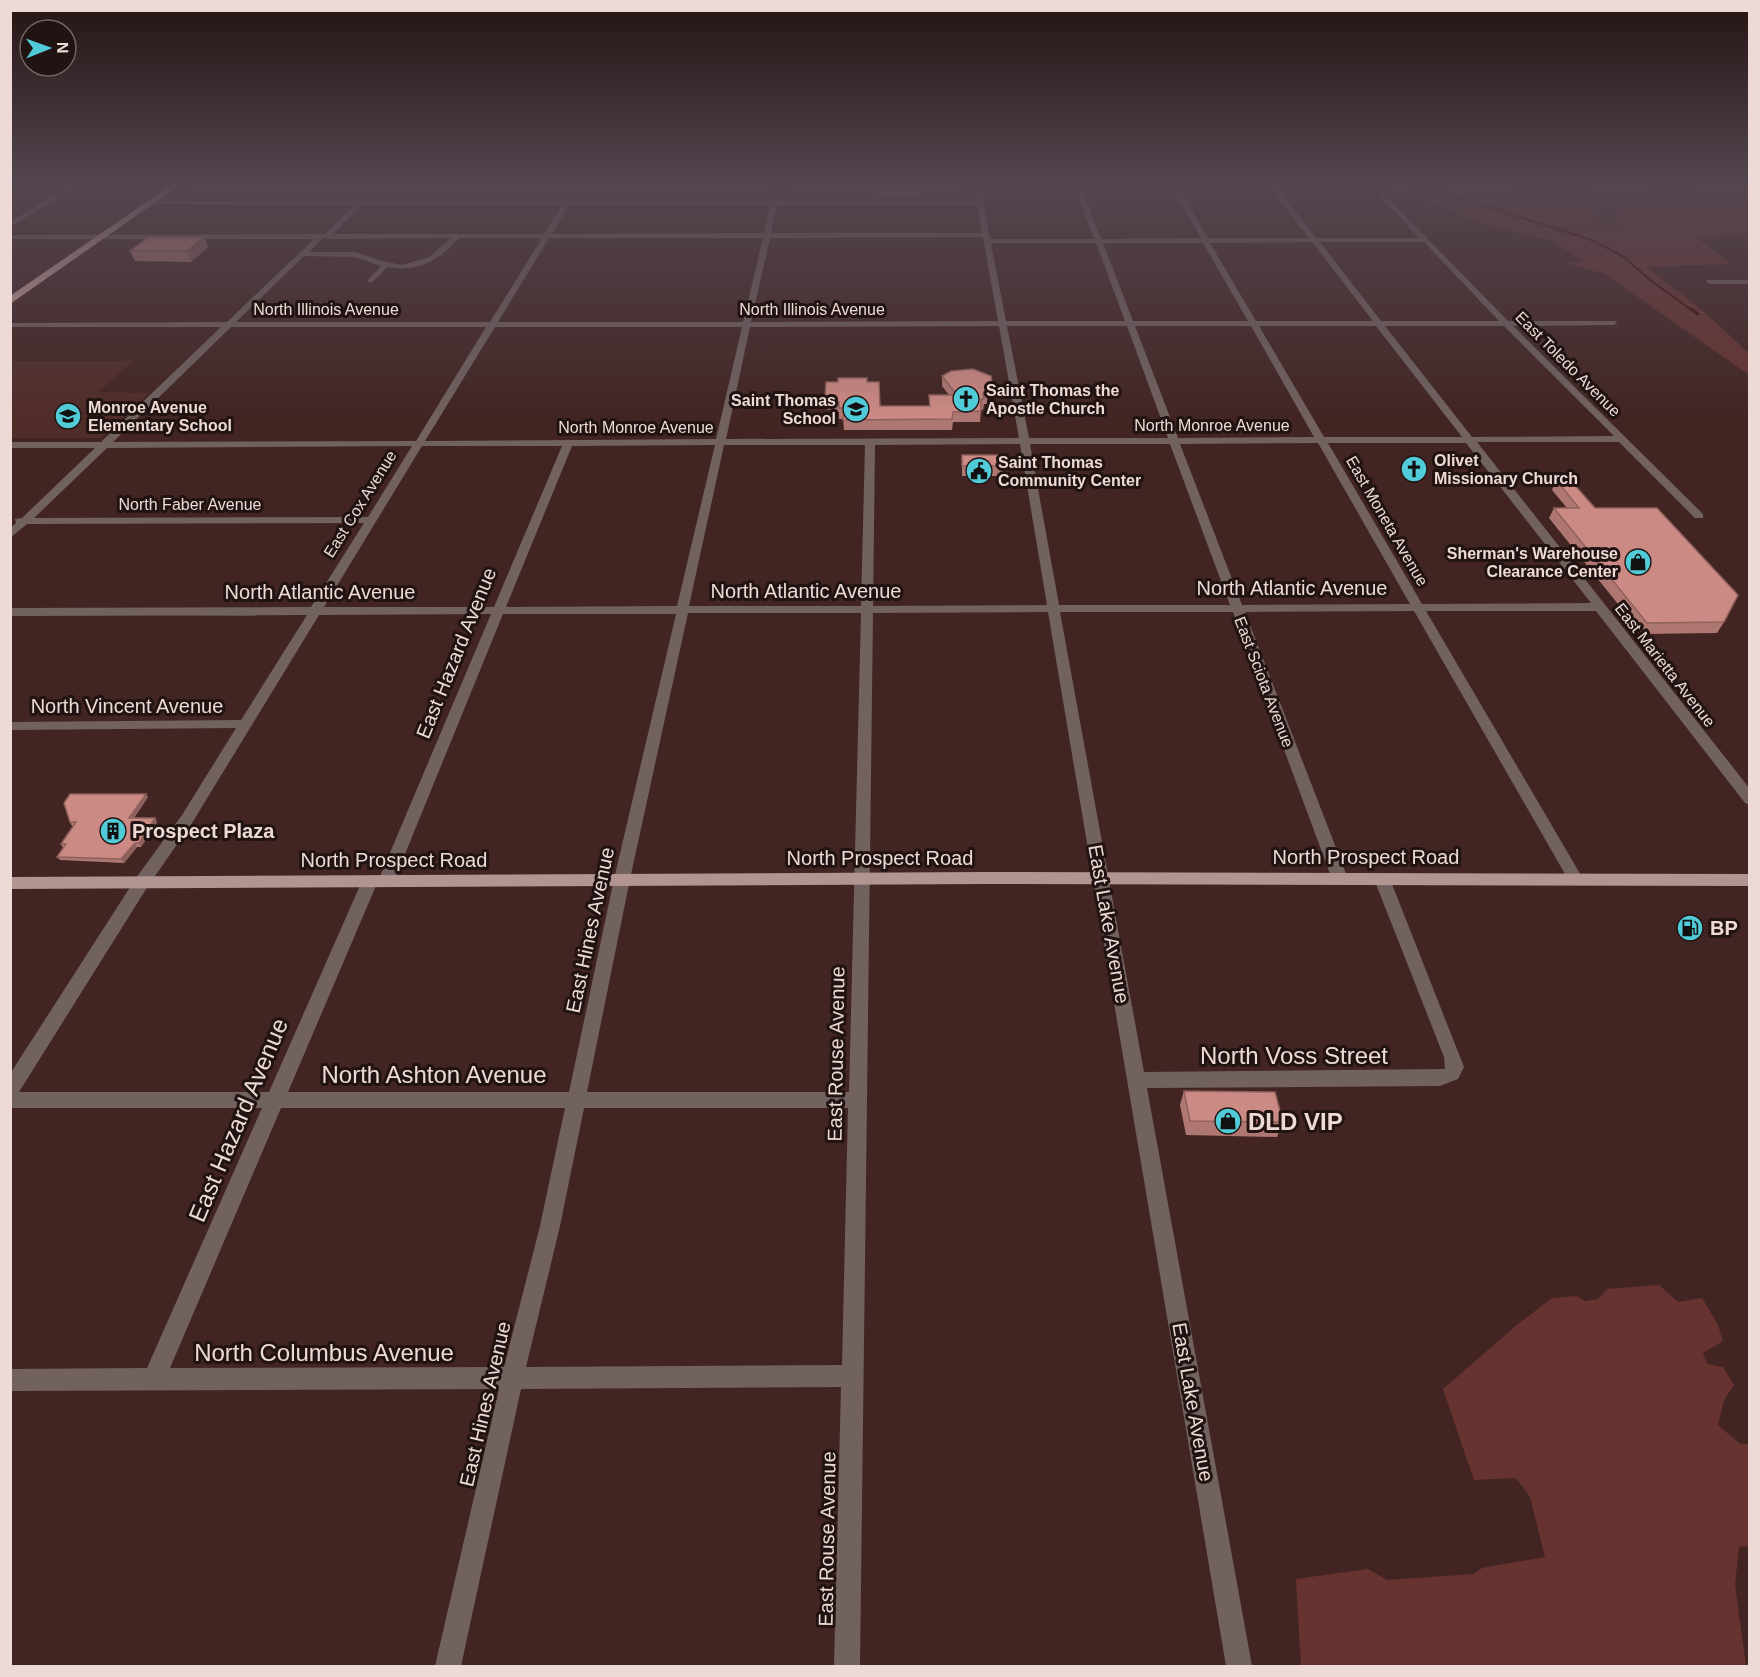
<svg xmlns="http://www.w3.org/2000/svg" width="1760" height="1677" viewBox="0 0 1760 1677" font-family="Arial,sans-serif">
  <rect width="100%" height="100%" fill="#422523"/>
  <!-- built -->
  <g fill="#512d2a">
    <path d="M1378,181H1749V202L1598,204L1641,237L1540,238Z"/>
    <path d="M10,361H133L98,392L149,393L101,438H11Z"/>
  </g>
  <!-- green -->
  <g fill="#673330">
    <path d="M197,181H965L968,201L171,200Z"/>
    <path d="M1375,181H1393L1557,231L1620,230L1612,211C1634,208 1689,201 1700,181H1748L1749,233L1697,238L1731,264L1647,267L1702,310L1749,353V375L1605,274L1566,263L1585,262L1551,240L1482,224L1440,205L1392,194Z"/>
    <path d="M1431,181H1499L1600,213L1596,214L1597,220C1565,242 1479,203 1444,191L1433,186Z"/>
    <path d="M1659,1285L1678,1302L1702,1298L1718,1325L1723,1341L1703,1353L1707,1364L1723,1367L1734,1385L1724,1400L1718,1425L1739,1443L1749,1445V1546L1739,1547L1735,1585L1746,1666H1301L1296,1579L1368,1569L1387,1580L1474,1574L1482,1568L1545,1557L1530,1497L1516,1478L1474,1480L1443,1389L1518,1324L1552,1298L1576,1296L1585,1301L1598,1299L1607,1289Z"/>
  </g>
  <g fill="none" stroke-linecap="round" stroke-linejoin="round">
    <!-- stream-far1 -->
    <g stroke="#3c0708" stroke-width="2">
      <path d="M1409,181L1594,241L1624,257L1650,280L1693,311"/>
      <path d="M619,198L698,197L786,191"/>
    </g>
    <!-- stream -->
    <path stroke="#3c0708" stroke-width="3" d="M1691,309L1698,314"/>
    <!-- minor -->
    <g fill="#716260" fill-rule="evenodd">
      <path d="M77,181H85L10,227V222Z"/>
      <path d="M973,181H1273L1316,238H1419L1375,191L1362,184L1347,181H1367L1379,189L1508,321H1616L1617,323L1613,325L1513,326L1703,514V518H1695L1619,442H1477L1750,789V805L1745,803L1596,611H1426L1582,877L1579,881H1569L1414,611L1245,612L1348,879L1345,883H1335L1332,879L1233,612H1060L1144,1072L1445,1069L1444,1057L1374,879L1377,875H1387L1390,879L1464,1067L1458,1079L1440,1086L1147,1088L1252,1666H1226L1048,612L873,613L860,1666H834L841,1387L521,1389L461,1666H435L499,1389L10,1391V1369L147,1368L262,1108H10V1074L136,878L182,815L236,728L10,730V722L241,720L307,615L10,616V608L311,607L364,523L27,524L10,538V528L16,523L15,519L22,518L95,448H10V442H101L221,327H10V323L227,322L314,239H10V235L325,234L354,205L148,204L150,201H976ZM1169,183L1201,238L1101,239L1080,184ZM1176,183H1266L1309,238H1208ZM980,184H1074L1094,239H990ZM362,205H562L544,234H333ZM569,205H770L764,233L552,234ZM777,205H977L982,233H771ZM983,237L998,321L751,322L770,238ZM323,238L326,239L451,238L429,257L402,265L382,261L355,252H309ZM459,238H542L490,322H236L304,256L355,257L381,266L367,281L371,283L388,267C417,273 440,260 459,238ZM549,238H763L743,322H498ZM1312,242L1373,321H1256L1210,243ZM1320,242H1424L1499,321H1381ZM991,243H1096L1125,321H1006ZM1103,243H1203L1248,321H1133ZM999,326L1019,438L726,439L750,327ZM1007,326H1127L1168,438H1029ZM1135,326H1251L1314,437L1178,438ZM1259,326H1376L1462,437H1324ZM1385,326H1504L1614,436L1472,437ZM231,327H486L416,441L113,442ZM495,327H742L716,439L425,441ZM1318,443L1410,604L1242,605L1180,444ZM1328,443H1466L1591,603L1422,604ZM1020,444L1047,605L873,606L875,445ZM1030,444H1170L1230,605H1059ZM715,445L677,606L506,607L572,446ZM724,445H865L861,606H689ZM412,446L368,517L34,518L107,448ZM422,446H562L494,607H324ZM688,613H861L849,1092H587L630,879ZM491,614L378,881L381,885H391L394,881L503,614H676L614,879L569,1092H288L378,881L375,877H365L362,881L269,1092H19L148,886L192,823L319,615ZM281,1108H565L540,1226L504,1367L170,1368ZM584,1108H848L842,1365L526,1367L560,1226Z"/>
      <path d="M1706,280H1750V284H1709Z"/>
    </g>
    <!-- major -->
    <path fill="#b29490" fill-rule="evenodd" d="M983,872L1750,874V886L983,884L10,889V877Z"/>
    <!-- highway -->
    <path fill="#cca7a3" fill-rule="evenodd" d="M177,181H186L10,304V296Z"/>
  </g>
  <!-- wall -->
  <g fill="#af7772">
    <path d="M1595,181H1661L1659,185L1605,192L1592,188Z"/>
    <path d="M204,237L208,247L191,262L135,261L130,251Z"/>
    <path d="M942,376L991,392L987,394V404H984L983,410L981,409L980,422H953L952,430H844L843,419H839V412L826,409L825,398L867,382L880,406H929V395H949L942,386Z"/>
    <path d="M962,455L1007,466L1006,476H962Z"/>
    <path d="M1556,480L1595,508L1724,622L1717,633L1642,634L1549,518L1554,508H1567L1552,490Z"/>
    <path d="M148,797L134,818H155L157,822L141,847H137L124,863L60,860L57,857L63,848L61,844L73,826H72L70,822Z"/>
    <path d="M1184,1091L1283,1122L1277,1137L1186,1135L1180,1105Z"/>
  </g>
  <!-- shaded-wall -->
  <g fill="#8f615c">
    <path d="M1635,181H1661L1659,185L1605,192L1608,184Z"/>
    <path d="M921,184V194L877,197V187Z"/>
    <path d="M204,237L208,247L191,262L187,251Z"/>
    <path d="M992,382L991,392L987,394L986,385Z"/>
    <path d="M146,794L148,797L131,822L129,818Z"/>
    <path d="M155,818L157,822L141,847L139,843Z"/>
    <path d="M135,843L137,847L124,863L121,859Z"/>
  </g>
  <!-- building -->
  <g fill="#cc8a84" stroke="#8f615c" stroke-width="1.5">
    <path d="M877,181H921V184L877,187Z"/>
    <path d="M1598,181H1635L1608,184Z"/>
    <path d="M148,237H204L187,251H130Z"/>
    <path d="M973,369L991,376L992,382L986,385L987,394H983L984,399H981V411L953,412L952,419L843,420L844,408H839V402L825,398L826,382H838V378H867V382H879L880,406H930L929,395H957L942,376L951,371Z"/>
    <path d="M962,455H1005L1007,466H962Z"/>
    <path d="M1564,473L1595,508H1657L1738,595L1724,622L1647,623L1554,508H1579L1556,480Z"/>
    <path d="M70,794H146L129,818H155L139,843H135L121,859L57,857L66,844H61L76,822H70L64,803Z"/>
    <path d="M1184,1091L1275,1092L1283,1122L1190,1121Z"/>
  </g>
  <!-- sky -->
  <linearGradient id="sky" x2="0" y2="1"><stop stop-color="#241413"/><stop offset="0.44" stop-color="#544650"/><stop offset="1" stop-color="#544650" stop-opacity="0"/></linearGradient>
  <rect width="1760" height="416" fill="url(#sky)"/>
  <!-- icons -->
  <defs>
    <symbol id="church-disc" viewBox="-11 -11 22 22"><circle r="9.5" fill="#52cbd8" stroke="#201312"/><path d="M-1.2-6h2.4v3.5h3.3v2.4h-3.3V6h-2.4V-.1h-3.3v-2.4h3.3Z" fill="#111"/></symbol>
    <symbol id="school-disc" viewBox="-11 -11 22 22"><circle r="9.5" fill="#52cbd8" stroke="#201312"/><path d="M0-5L7-2L0 1L-7-2ZM-4 1L0 2.5L4 1V4Q0 6-4 4Z" fill="#111"/></symbol>
    <symbol id="civic-disc" viewBox="-11 -11 22 22"><circle r="9.5" fill="#52cbd8" stroke="#201312"/><path d="M-.6-6.5H3V-4.5H.6V-3L4-1V1h2V6H-6V1h2V-1L-.6-3ZM-1.2 2.5V6h2.4V2.5Z" fill="#111"/></symbol>
    <symbol id="shop-disc" viewBox="-11 -11 22 22"><circle r="9.5" fill="#52cbd8" stroke="#201312"/><path d="M-5-2.5h2.3a2.7 3.5 0 0 1 5.4 0H5L5.5 6h-11ZM-1.5-2.5h3a1.5 2.3 0 0 0-3 0Z" fill="#111"/></symbol>
    <symbol id="building-disc" viewBox="-11 -11 22 22"><circle r="9.5" fill="#52cbd8" stroke="#201312"/><path d="M-4-6H4V6H1V3H-1V6H-4ZM-2.5-4.3h1.7v1.8h-1.7ZM.8-4.3h1.7v1.8H.8ZM-2.5-1h1.7V.8h-1.7ZM.8-1h1.7V.8H.8Z" fill="#111"/></symbol>
    <symbol id="fuel-disc" viewBox="-11 -11 22 22"><circle r="9.5" fill="#52cbd8" stroke="#201312"/><path d="M-5.5-6h7V0h2V4h1.3V-2.5L3-4.5l.8-.8L6-3V5H2.5V1h-1V6h-7ZM-4.2-4.7v3.2H.2V-4.7Z" fill="#111"/></symbol>
  </defs>
  <g fill-rule="evenodd">
    <use href="#church-disc" x="951" y="384" width="30" height="30"/>
    <use href="#school-disc" x="841" y="394" width="30" height="30"/>
    <use href="#school-disc" x="53" y="401" width="30" height="30"/>
    <use href="#church-disc" x="1399" y="454" width="30" height="30"/>
    <use href="#civic-disc" x="964" y="456" width="30" height="30"/>
    <use href="#shop-disc" x="1623" y="547" width="30" height="30"/>
    <use href="#building-disc" x="98" y="816" width="30" height="30"/>
    <use href="#fuel-disc" x="1675" y="913" width="30" height="30"/>
    <use href="#shop-disc" x="1213" y="1106" width="30" height="30"/>
  </g>
  <g text-anchor="middle" dominant-baseline="central" stroke-width="6" stroke-linejoin="round" paint-order="stroke">
    <!-- far-street labels -->
    <g font-size="16" fill="#eddad7" stroke="#201312">
      <text x="326" y="309">North Illinois Avenue</text>
      <text x="812" y="309">North Illinois Avenue</text>
      <text transform="translate(1568 364) rotate(45)">East Toledo Avenue</text>
      <text x="1212" y="425">North Monroe Avenue</text>
      <text x="636" y="427">North Monroe Avenue</text>
      <text x="190" y="504">North Faber Avenue</text>
      <text transform="translate(360 504) rotate(-58)">East Cox Avenue</text>
      <text transform="translate(1387 521) rotate(60)">East Moneta Avenue</text>
      <text transform="translate(1665 665) rotate(52)">East Marietta Avenue</text>
      <text transform="translate(1264 682) rotate(69)">East Sciota Avenue</text>
    </g>
    <!-- far-poi labels -->
    <g font-size="16" font-weight="bold" fill="#eddad7" stroke="#201312" text-anchor="start">
      <text x="986" y="390">Saint Thomas the<tspan x="986" dy="18">Apostle Church</tspan></text>
      <text x="836" y="400" text-anchor="end">Saint Thomas<tspan x="836" dy="18">School</tspan></text>
      <text x="88" y="407">Monroe Avenue<tspan x="88" dy="18">Elementary School</tspan></text>
      <text x="1434" y="460">Olivet<tspan x="1434" dy="18">Missionary Church</tspan></text>
      <text x="998" y="462">Saint Thomas<tspan x="998" dy="18">Community Center</tspan></text>
      <text x="1618" y="553" text-anchor="end">Sherman's Warehouse<tspan x="1618" dy="18">Clearance Center</tspan></text>
    </g>
    <!-- street labels -->
    <g font-size="20" fill="#eddad7" stroke="#201312">
      <text x="1292" y="588">North Atlantic Avenue</text>
      <text x="806" y="591">North Atlantic Avenue</text>
      <text x="320" y="592">North Atlantic Avenue</text>
      <text transform="translate(456 653) rotate(-68)">East Hazard Avenue</text>
      <text x="127" y="706">North Vincent Avenue</text>
      <text x="1366" y="857">North Prospect Road</text>
      <text x="880" y="858">North Prospect Road</text>
      <text x="394" y="860">North Prospect Road</text>
      <text transform="translate(1109 924) rotate(80)">East Lake Avenue</text>
      <text transform="translate(590 930) rotate(-78)">East Hines Avenue</text>
      <text transform="translate(836 1054) rotate(-89)">East Rouse Avenue</text>
      <text transform="translate(1193 1402) rotate(80)">East Lake Avenue</text>
      <text transform="translate(485 1404) rotate(-77)">East Hines Avenue</text>
      <text transform="translate(827 1539) rotate(-89)">East Rouse Avenue</text>
    </g>
    <!-- poi labels -->
    <g font-size="20" font-weight="bold" fill="#eddad7" stroke="#201312" text-anchor="start">
      <text x="132" y="831">Prospect Plaza</text>
      <text x="1710" y="928">BP</text>
    </g>
    <!-- near-street labels -->
    <g font-size="24" fill="#eddad7" stroke="#201312">
      <text x="1294" y="1055">North Voss Street</text>
      <text x="434" y="1074">North Ashton Avenue</text>
      <text transform="translate(238 1120) rotate(-67)">East Hazard Avenue</text>
      <text x="324" y="1352">North Columbus Avenue</text>
    </g>
    <!-- near-poi labels -->
    <g font-size="24" font-weight="bold" fill="#eddad7" stroke="#201312" text-anchor="start">
      <text x="1248" y="1121">DLD VIP</text>
    </g>
  </g>
  <!-- border -->
  <rect width="1760" height="1677" fill="none" stroke="#eddad7" stroke-width="24"/>
  <!-- north arrow -->
  <g transform="translate(48 48) rotate(89)"><circle r="28" fill="#201312" stroke="#726361" stroke-width="1.5"/>
  <path d="M0-4.5L10 22L0 15L-10 22Z" fill="#52cbd8"/>
  <text y="-9" font-size="16" font-weight="bold" text-anchor="middle" fill="#eddad7">N</text>
  </g>
</svg>
